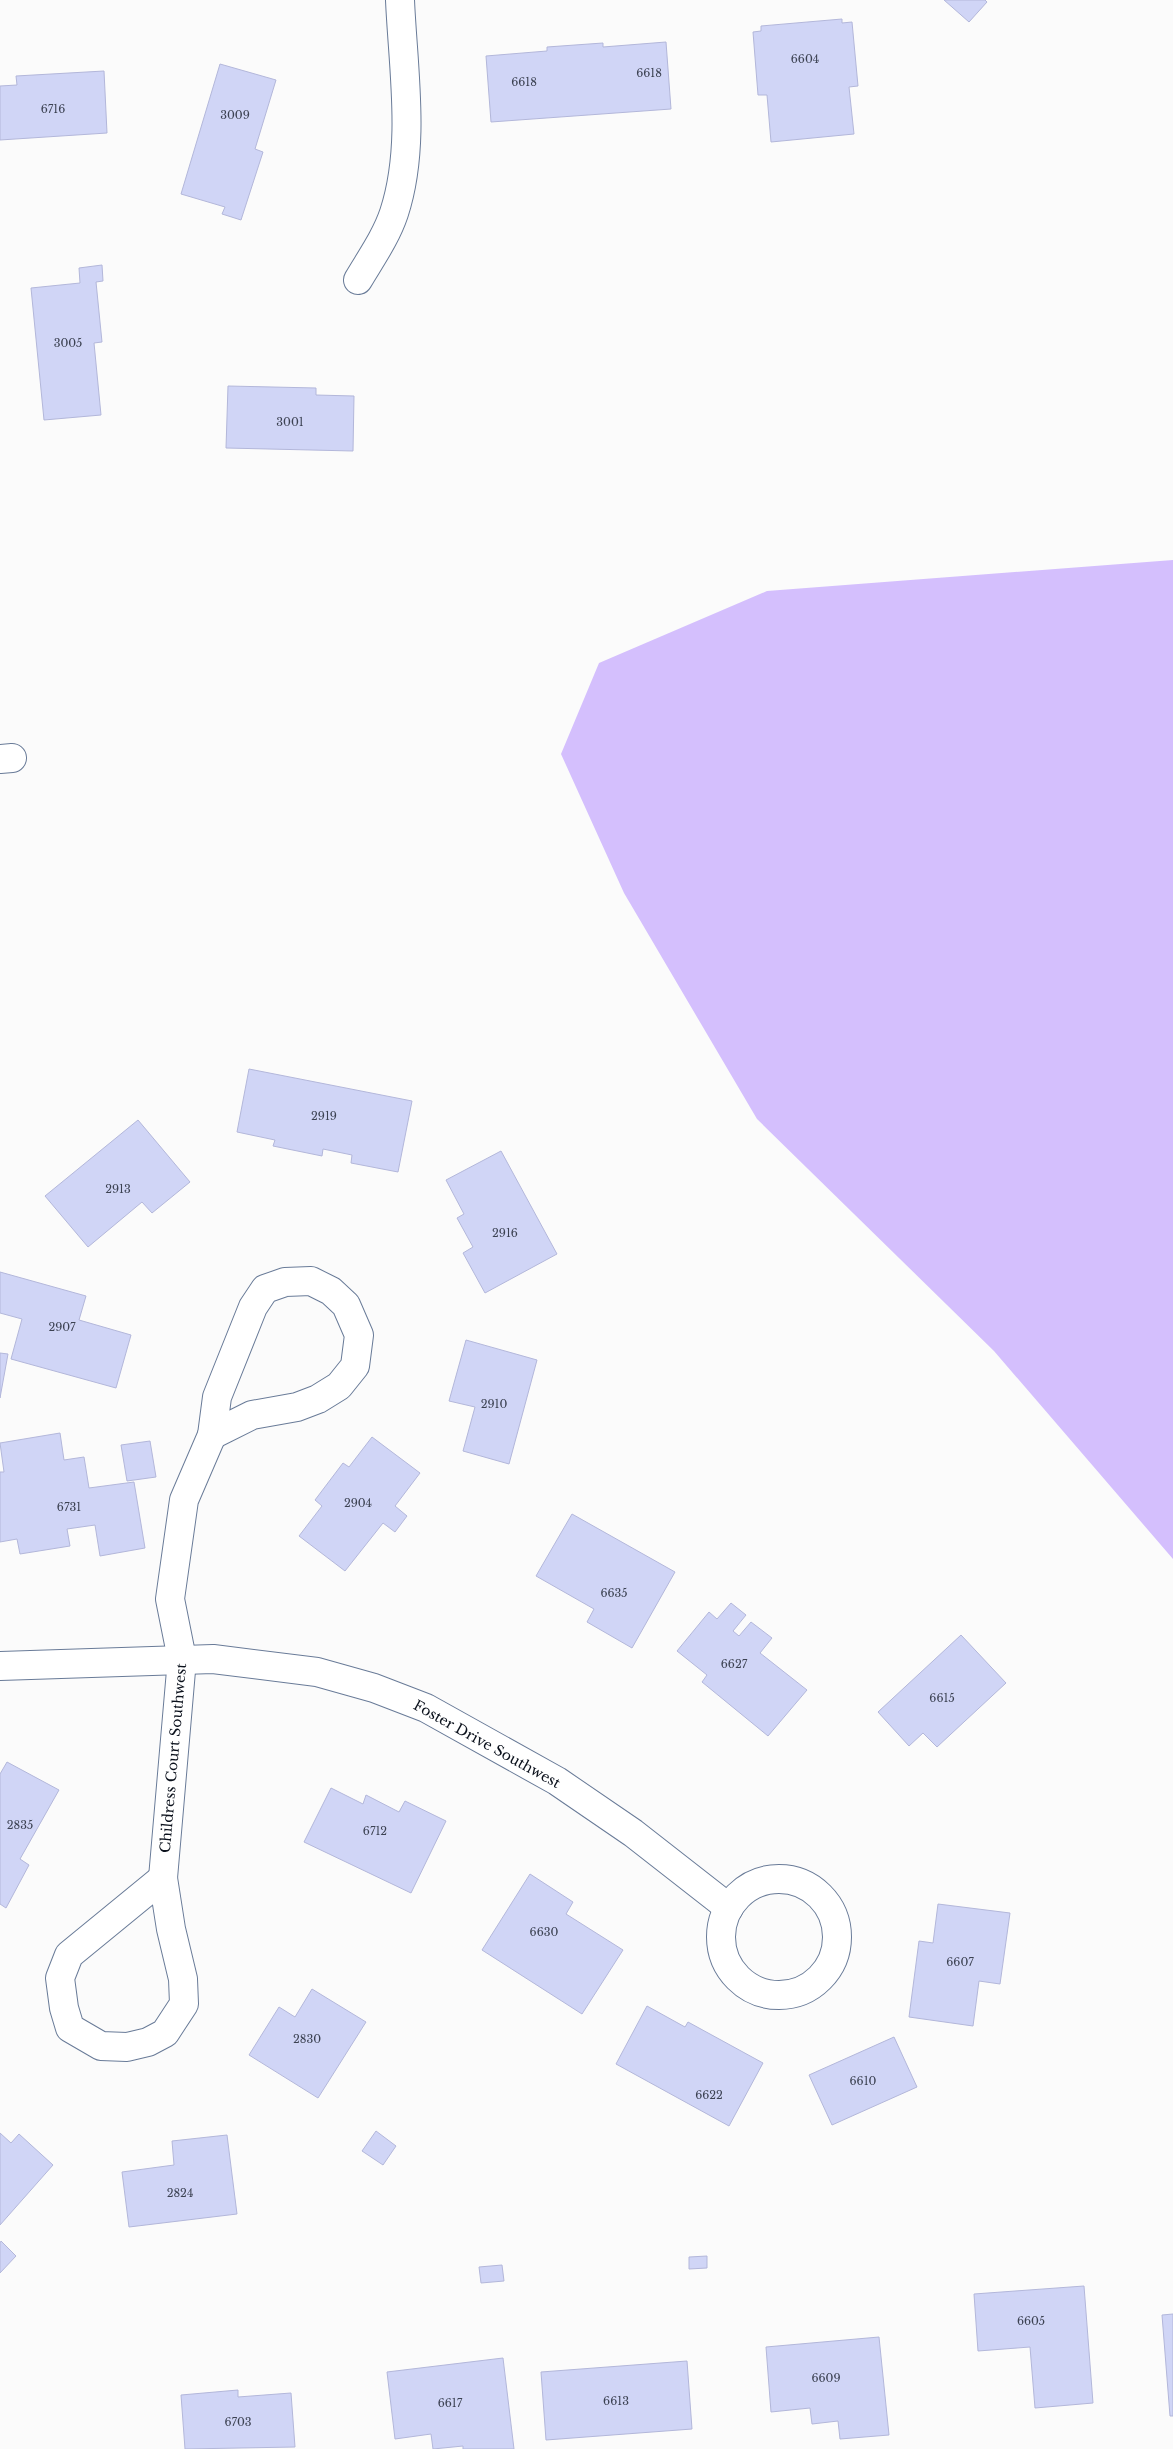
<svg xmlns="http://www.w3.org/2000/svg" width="1173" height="2449" viewBox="0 0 1173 2449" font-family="'Libre Baskerville',serif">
  <rect width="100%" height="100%" fill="#fbfbfb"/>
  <!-- green -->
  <path fill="#d4bffd" d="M1173,560V1559L994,1351L757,1119L624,893L561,754L599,663L767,591Z"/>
  <!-- building -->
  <g fill="#d0d5f6" stroke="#b3b7da">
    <path d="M944,0H985L987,2L969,22Z"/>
    <path d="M842,19V23L852,22L858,86L849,87L854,134L771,142L767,95H758L753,32L761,31V26Z"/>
    <path d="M666,42L671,109L491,122L486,56L547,51V47L603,43V47Z"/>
    <path d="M220,64L276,80L255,149L263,152L241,220L222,214L225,207L181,194Z"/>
    <path d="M104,71L107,133L0,140V86L17,85L16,76Z"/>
    <path d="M102,265L103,281L96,282L102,342L94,343L101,415L44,420L31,288L80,283L79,268Z"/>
    <path d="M228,386L316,388V395L354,396L353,451L226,448Z"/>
    <path d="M249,1069L412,1101L398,1172L351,1163L352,1155L323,1149L322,1156L273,1146L275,1140L237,1132Z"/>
    <path d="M138,1120L190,1182L152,1213L142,1202L88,1247L45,1196Z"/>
    <path d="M501,1151L557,1254L485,1293L463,1253L473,1247L457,1218L464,1214L446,1180Z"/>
    <path d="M0,1272L86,1296L79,1320L131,1335L116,1388L11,1359L22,1319L0,1313Z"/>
    <path d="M466,1340L537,1360L509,1464L463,1451L475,1407L449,1401Z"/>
    <path d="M0,1353L8,1354L0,1398Z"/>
    <path d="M60,1433L64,1460L84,1457L89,1488L134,1482L145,1548L100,1556L95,1525L67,1529L70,1546L20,1554L17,1539L0,1542V1472H4L0,1443Z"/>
    <path d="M372,1437L420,1473L395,1506L407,1516L395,1532L383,1523L345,1571L299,1536L322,1506L315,1500L343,1463L349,1467Z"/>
    <path d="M150,1441L156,1477L127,1481L121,1445Z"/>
    <path d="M572,1514L675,1572L632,1648L587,1622L594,1609L536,1576Z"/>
    <path d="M731,1603L746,1615L733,1631L739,1636L751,1622L772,1638L760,1653L807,1690L768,1736L702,1682L707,1675L677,1651L709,1612L717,1619Z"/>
    <path d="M961,1635L1006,1683L937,1747L923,1733L909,1746L878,1712Z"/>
    <path d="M7,1762L59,1790L20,1859L29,1865L6,1908L0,1904V1774Z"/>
    <path d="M331,1788L363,1804L366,1795L399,1812L405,1801L446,1821L411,1893L304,1842Z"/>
    <path d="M530,1874L573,1902L566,1914L623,1950L582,2014L482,1950Z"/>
    <path d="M938,1904L1010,1913L1000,1984L979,1981L973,2026L909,2017L919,1941L933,1943Z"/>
    <path d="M312,1989L366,2022L318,2098L249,2055L279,2007L295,2017Z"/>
    <path d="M647,2006L685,2027L688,2022L763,2063L729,2126L616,2064Z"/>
    <path d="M894,2037L917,2087L832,2125L809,2075Z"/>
    <path d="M376,2131L396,2146L383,2165L362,2151Z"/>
    <path d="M0,2133L11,2143L19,2134L53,2165L0,2225Z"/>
    <path d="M227,2135L237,2214L129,2227L122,2172L174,2165L172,2141Z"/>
    <path d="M1,2241L16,2256L0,2273V2243Z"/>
    <path d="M707,2256V2268L689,2269V2257Z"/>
    <path d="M502,2265L504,2281L481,2283L479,2267Z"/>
    <path d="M1084,2286L1093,2403L1035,2408L1030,2347L978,2351L974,2294Z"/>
    <path d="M1173,2314V2416H1170L1162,2315Z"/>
    <path d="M879,2337L889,2435L840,2439L838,2421L812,2424L810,2408L771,2412L766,2347Z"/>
    <path d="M503,2358L514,2449H463V2446L433,2449L431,2434L395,2439L387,2372Z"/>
    <path d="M687,2361L692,2429L546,2440L541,2372Z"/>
    <path d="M238,2390V2397L291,2393L295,2447L185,2449L181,2395Z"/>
  </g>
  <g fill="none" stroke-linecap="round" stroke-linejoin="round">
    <defs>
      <g id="street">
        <path d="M358,280C371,258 386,237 394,213C416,146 403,69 400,0"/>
        <path d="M0,759L12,758"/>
        <path d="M311,1281L331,1291L346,1305L359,1335L355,1366L339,1386L318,1399L297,1407L252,1415L212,1435L217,1397L253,1307L265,1289L285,1282Z"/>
        <path d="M0,1666L213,1659L317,1672L374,1688L426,1708L557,1781L633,1833L729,1908"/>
        <path d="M163,1878L171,1929L183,1979L184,2004L165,2033L148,2042L127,2047L101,2046L70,2028L64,2008L60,1978L69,1955Z"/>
        <path d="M163,1878L182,1659L170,1599L184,1500L212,1435"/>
        <circle cx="779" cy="1937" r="58"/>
      </g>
    </defs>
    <!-- street casing -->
    <use href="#street" stroke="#697b98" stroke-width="30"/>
    <!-- street -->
    <use href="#street" stroke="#fff" stroke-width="28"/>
  </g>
  <g text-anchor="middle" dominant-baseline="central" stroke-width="4" stroke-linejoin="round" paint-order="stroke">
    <!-- number labels -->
    <g font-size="11" fill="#3c4252">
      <text x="805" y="59">6604</text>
      <text x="649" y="73">6618</text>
      <text x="524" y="82">6618</text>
      <text x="53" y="109">6716</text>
      <text x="235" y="115">3009</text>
      <text x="68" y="343">3005</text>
      <text x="290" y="422">3001</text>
      <text x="324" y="1116">2919</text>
      <text x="118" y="1189">2913</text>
      <text x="505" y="1233">2916</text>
      <text x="62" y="1327">2907</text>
      <text x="494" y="1404">2910</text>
      <text x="358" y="1503">2904</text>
      <text x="69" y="1507">6731</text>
      <text x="614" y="1593">6635</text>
      <text x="734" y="1664">6627</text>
      <text x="942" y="1698">6615</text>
      <text x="20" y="1825">2835</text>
      <text x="375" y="1831">6712</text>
      <text x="544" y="1932">6630</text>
      <text x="960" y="1962">6607</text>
      <text x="307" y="2039">2830</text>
      <text x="863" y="2081">6610</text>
      <text x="709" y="2095">6622</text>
      <text x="180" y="2193">2824</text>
      <text x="1031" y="2321">6605</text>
      <text x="826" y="2378">6609</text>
      <text x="616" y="2401">6613</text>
      <text x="450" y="2403">6617</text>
      <text x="238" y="2422">6703</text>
    </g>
    <!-- street labels -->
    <g font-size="14" fill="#0b111c" stroke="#fff">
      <text transform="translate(487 1744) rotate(29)">Foster Drive Southwest</text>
      <text transform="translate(173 1758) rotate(-85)">Childress Court Southwest</text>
    </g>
  </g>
</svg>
